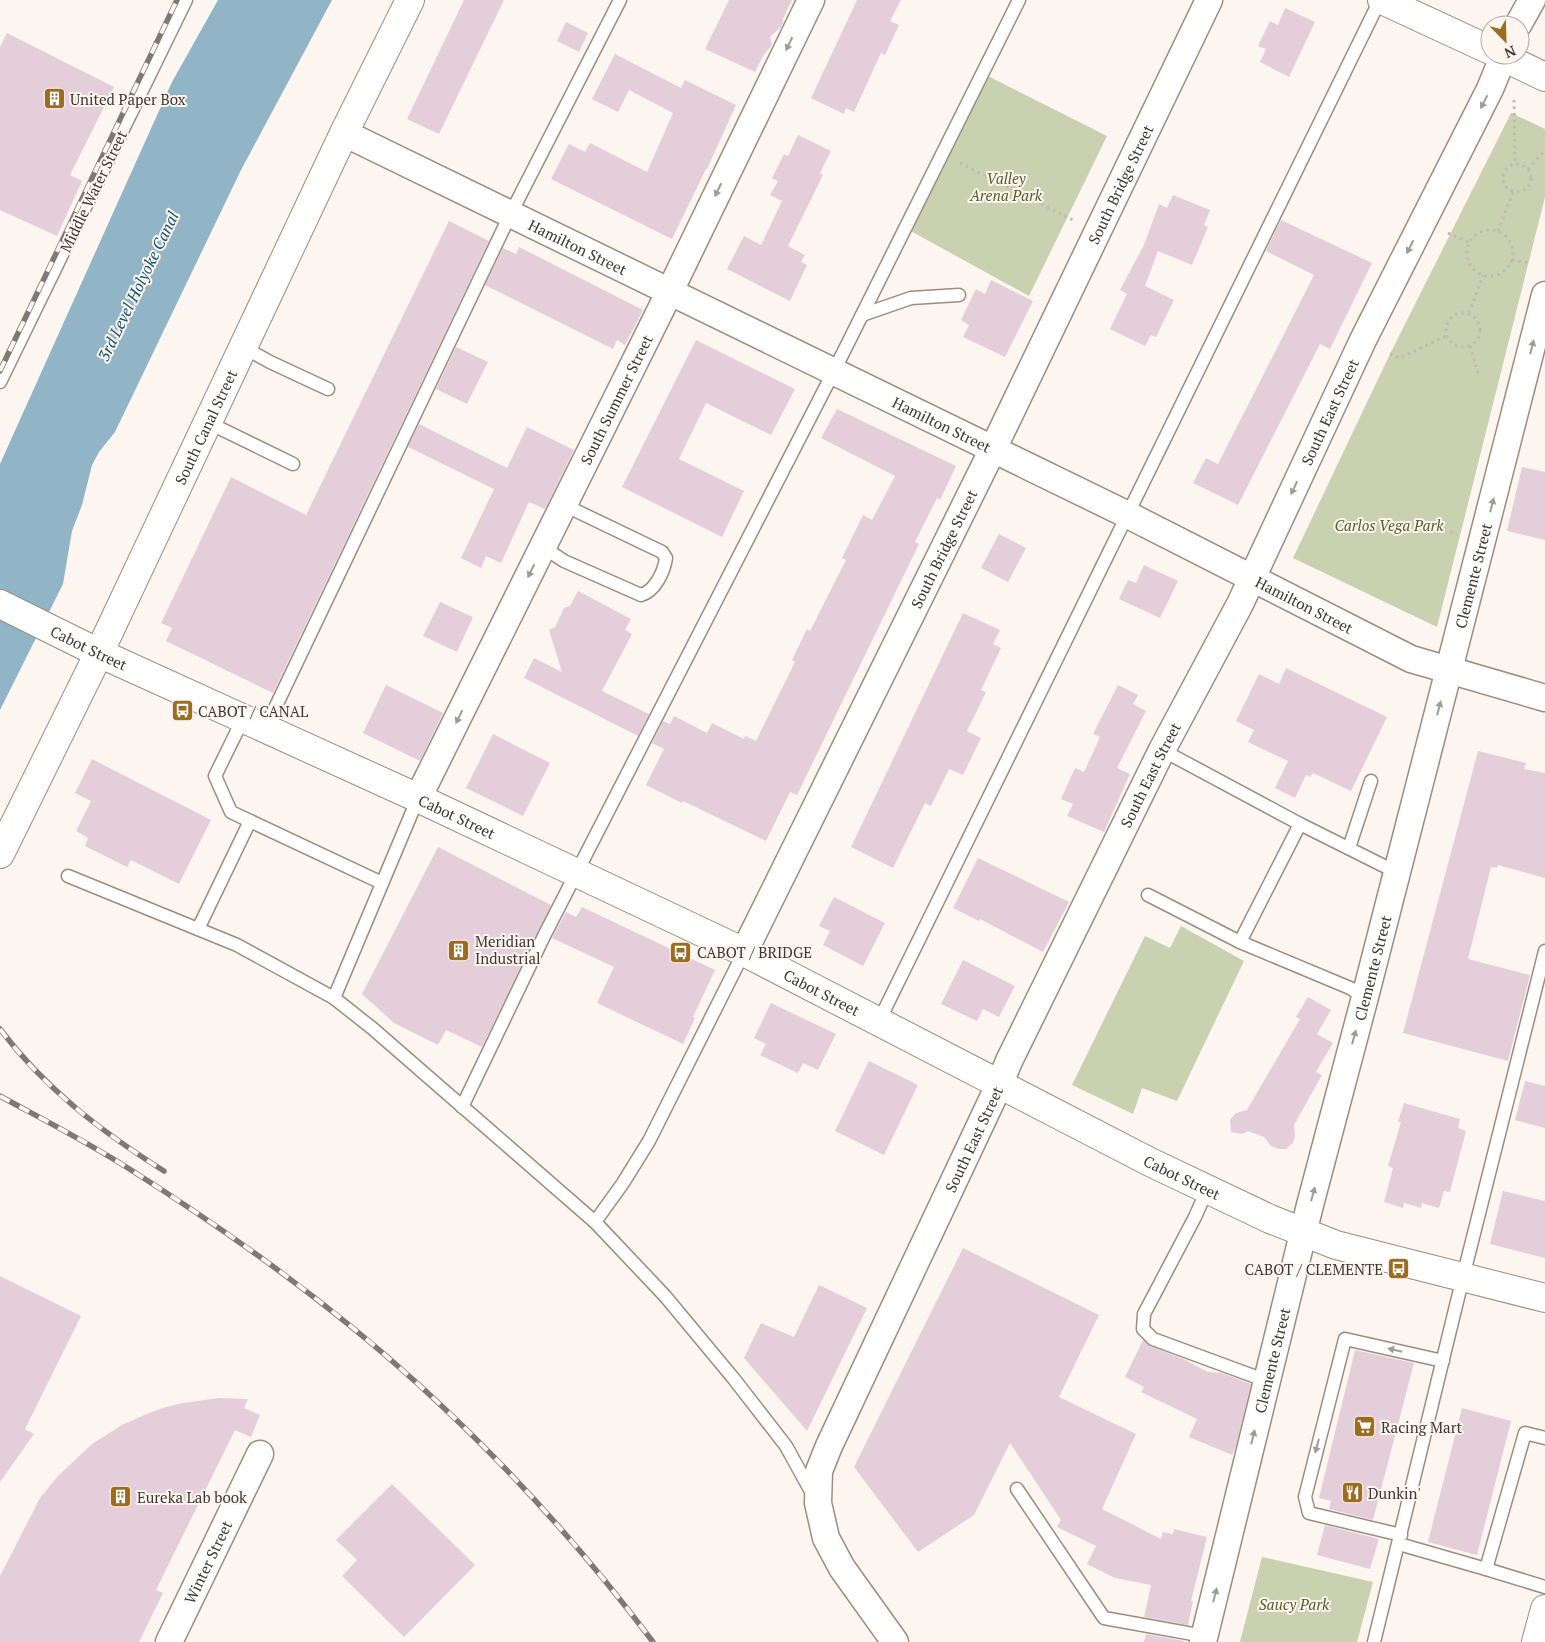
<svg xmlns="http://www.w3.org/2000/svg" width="1545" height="1642" viewBox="0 0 1545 1642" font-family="'PT Serif',serif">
  <rect width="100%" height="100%" fill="#fdf5ef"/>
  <!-- green -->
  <g fill="#cad1b0">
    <path d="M984,74L1107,136L1029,296L907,229Z"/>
    <path d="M1511,113L1545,129V197L1437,627L1293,558L1390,354Z"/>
    <path d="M1181,926L1244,961L1177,1101L1142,1088L1133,1114L1072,1085L1145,936L1170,948Z"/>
    <path d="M1262,1557L1373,1582L1357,1642H1240Z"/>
  </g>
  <!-- water -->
  <path fill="#91b4c7" d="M218,0H332L241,170L115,432L99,452L92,465L82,505L72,531L63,584L0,710V464L172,82Z"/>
  <!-- building -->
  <g fill="#e3ceda">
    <path d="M464,0H504L439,134L407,119Z"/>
    <path d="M729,0H792L783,19V22L781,27L770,37L772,45L763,56L755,72L705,49Z"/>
    <path d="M857,0H901L890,21L899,25L885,55L881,53L854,112L846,108L844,114L811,98Z"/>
    <path d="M1285,8L1315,22L1289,77L1260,62L1266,49L1258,46L1270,21L1278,25Z"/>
    <path d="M566,22L588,33L579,52L557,41Z"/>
    <path d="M7,33L114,87L70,175L82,181L57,236L0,210V47Z"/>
    <path d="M615,54L681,88L685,80L736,105L707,169H706L672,239L551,179L569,144L585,152L590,143L647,172L673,113L629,90L618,112L592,99Z"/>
    <path d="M798,135L831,151L820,173L823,175L788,246L805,255L801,262L807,265L790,301L727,269L744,236L761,245L782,201L770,195L778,181L772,178L784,154L788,156Z"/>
    <path d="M1173,195L1210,210L1204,225L1208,227L1192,265L1158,251L1145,286L1174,300L1156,337L1151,335L1145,346L1110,329L1127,294L1120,290L1144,245L1159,204L1167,208Z"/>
    <path d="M1281,220L1372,263L1330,349L1320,344L1238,505L1193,483L1206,458L1218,464L1314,275L1266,251Z"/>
    <path d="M449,221L489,241L273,693L166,641L172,628L161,623L231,477L306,515Z"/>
    <path d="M519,247L643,310L625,345L617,340L613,349L485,285L503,248L516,254Z"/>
    <path d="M991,280L1033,301L1005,357L963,337L969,325L961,320L976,289L985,294Z"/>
    <path d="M696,340L795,389L771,435L706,403L679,459L744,491L722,537L622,487Z"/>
    <path d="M456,347L488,362L467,404L436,389Z"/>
    <path d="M837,409L956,466L940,500L937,498L915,542L919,544L797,795L790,792L766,841L683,801L682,803L646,785L664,749L652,743L663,721L670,724L674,716L707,733L712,723L744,739L745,736L756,741L795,662L792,660L807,629L810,631L846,560L842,558L863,515L872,520L895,476L821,438Z"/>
    <path d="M419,424L507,468L527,427L574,450L545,509L529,502L501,563L486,556L481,568L461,558L494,489L408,447Z"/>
    <path d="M1522,467L1545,472V540L1507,531Z"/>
    <path d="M999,534L1026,548L1008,582L981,568Z"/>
    <path d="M1144,565L1178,581L1160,618L1119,599L1128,580L1136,583Z"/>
    <path d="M578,591L631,619L625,630L632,634L602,691L649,714L638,736L524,678L534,658L562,672L549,630L555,627L564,608L570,606Z"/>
    <path d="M440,602L473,617L457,652L423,636Z"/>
    <path d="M963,613L1000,630L993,644L1001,648L981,690L986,692L967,731L981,738L963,775L949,769L931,806L925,803L893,868L851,847Z"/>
    <path d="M1286,668L1387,717L1351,791L1313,773L1310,777L1306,775L1295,798L1275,788L1288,761L1248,742L1254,730L1236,721L1259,674L1279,684Z"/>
    <path d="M386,685L443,713L420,761L363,733Z"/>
    <path d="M1118,685L1138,695L1133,704L1146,711L1117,768L1130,774L1104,832L1067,816L1073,804L1061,799L1075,768L1084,772L1100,737L1093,734Z"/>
    <path d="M493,734L550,763L523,816L466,788Z"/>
    <path d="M1478,751L1526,763L1524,769L1545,773V878L1498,865L1497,868L1491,867L1468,959L1530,975L1508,1061L1403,1033Z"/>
    <path d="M92,759L211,820L179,884L131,860L127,867L85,846L88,838L76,831L91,801L75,793Z"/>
    <path d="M438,847L551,905L482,1047L446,1030L438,1045L394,1023L362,994Z"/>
    <path d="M978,858L1069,902L1043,952L980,919L979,921L953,908Z"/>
    <path d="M834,897L885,923L863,966L823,945L830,931L819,926Z"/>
    <path d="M582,907L715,970L693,1017L695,1018L683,1044L597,1003L614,967L552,938L566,912L576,917Z"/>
    <path d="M963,960L1015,986L999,1017L983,1009L977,1021L941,1004Z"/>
    <path d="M1308,997L1331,1010L1317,1034L1333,1043L1316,1072L1322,1075L1294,1125L1295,1136L1293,1143L1286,1149H1279L1271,1146L1264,1137L1248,1131L1242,1134L1231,1132L1230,1120L1236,1113L1247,1110L1300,1019L1296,1017Z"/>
    <path d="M771,1003L836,1034L818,1070L803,1063L798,1073L760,1055L766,1044L754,1038Z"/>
    <path d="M869,1061L918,1085L884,1155L835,1131Z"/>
    <path d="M1525,1081L1545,1086V1128L1515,1120Z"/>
    <path d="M1404,1103L1460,1119L1458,1128L1466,1131L1450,1192L1444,1191L1439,1208L1422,1203L1421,1208L1404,1203L1403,1208L1384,1202L1393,1168L1388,1166L1401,1122H1398Z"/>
    <path d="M1503,1191L1545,1201V1258L1490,1244Z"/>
    <path d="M963,1248L1099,1315L1059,1397L1136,1434L1102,1509L1161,1539L1163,1532L1173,1534L1174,1529L1207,1537L1191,1601H1193L1188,1625L1144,1617L1151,1585L1115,1578L1087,1564L1096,1546L1057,1527L1061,1520L1010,1443L974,1515L918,1552L854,1467Z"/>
    <path d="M0,1276L81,1316L25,1429L34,1434L0,1482Z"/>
    <path d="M819,1285L867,1308L807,1431L744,1358L761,1323L794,1337Z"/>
    <path d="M1143,1340L1150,1346L1183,1359L1208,1372L1222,1373L1251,1384L1236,1446L1232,1455L1189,1437L1197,1419L1141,1392L1144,1387L1125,1377Z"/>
    <path d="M1355,1350L1414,1363L1373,1520L1329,1509L1331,1501L1319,1498Z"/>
    <path d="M219,1398L248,1399L244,1408L260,1415L251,1437L235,1430L156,1590L163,1593L139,1642H0V1576L40,1498L58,1476L92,1444L122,1425L149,1413L166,1407L183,1403Z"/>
    <path d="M1462,1408L1511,1421L1477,1555L1428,1542Z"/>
    <path d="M392,1484L475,1565L404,1637L342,1576L357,1560L336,1540Z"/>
    <path d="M1325,1525L1379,1539L1370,1569L1317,1555Z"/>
    <path d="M1146,1634L1184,1641V1642H1144Z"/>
  </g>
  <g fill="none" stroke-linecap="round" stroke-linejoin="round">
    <defs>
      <g id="lane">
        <path d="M862,315L911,298L959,295"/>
        <path d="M243,347L270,362L328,389"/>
        <path d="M0,382L186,0"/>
        <path d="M207,422L293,464"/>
        <path d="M543,547L564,561L641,595C655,591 664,572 666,558L662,552L564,505"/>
        <path d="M265,729L510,215L620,0"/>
        <path d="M1162,750L1300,824L1396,872"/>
        <path d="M250,821L382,883"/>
        <path d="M1349,848L1371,781"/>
        <path d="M68,876L237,945L334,998L372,1028L595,1222L665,1296L734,1379L786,1446L813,1495"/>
        <path d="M1148,895L1240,942L1300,824"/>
        <path d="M198,929L250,821L231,812L215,776L243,719"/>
        <path d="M1240,942L1350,988L1365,997"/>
        <path d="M334,998L418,798"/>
        <path d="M879,1021L1380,0"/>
        <path d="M462,1107L544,936L834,371L1019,0"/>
        <path d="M1207,1190L1195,1217L1144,1314L1143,1329L1153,1339L1267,1381"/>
        <path d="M595,1222L623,1183L649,1141L744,952"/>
        <path d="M1545,1438L1525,1433L1486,1569L1545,1587"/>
        <path d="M1017,1489L1104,1618L1204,1636"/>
        <path d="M1401,1535L1309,1513L1305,1497L1345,1339L1443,1361"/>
        <path d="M1399,1544L1486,1569"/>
        <path d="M1374,1642L1463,1277L1545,951"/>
      </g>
      <g id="street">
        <path d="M1518,25L1532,0"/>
        <path id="s1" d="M344,133L1128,515L1411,659L1545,698"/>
        <path id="s2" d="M418,798L670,291L811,0"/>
        <path id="s3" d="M744,952L993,449L1209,0"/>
        <path id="s4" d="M169,1642L260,1454"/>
        <path id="s5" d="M895,1642L842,1568L826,1538L818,1503L819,1471L829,1446L1000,1083L1009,1061L1162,750L1240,604L1363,340L1490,89L1504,55"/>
        <path id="s6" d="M1203,1642L1310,1205L1365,997L1545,295"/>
      </g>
      <g id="secondary">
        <path d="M1382,0L1490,50"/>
        <path d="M1499,55L1545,77"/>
        <path id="s7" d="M0,604L99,653L418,798L744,952L1150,1162L1270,1219L1336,1245L1545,1298"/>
        <path id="s8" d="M0,854L99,653L344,133L410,0"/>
        <path d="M1536,1642L1545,1609"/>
      </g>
    </defs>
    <!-- lane casing -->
    <use href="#lane" stroke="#9e8c7f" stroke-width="15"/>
    <!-- street casing -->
    <use href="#street" stroke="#9e8c7f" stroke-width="29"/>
    <!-- secondary casing -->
    <use href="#secondary" stroke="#9e8c7f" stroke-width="30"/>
    <!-- path -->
    <g stroke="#c1b9b3" stroke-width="3" stroke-dasharray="2.5 4" stroke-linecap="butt">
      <path d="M1514,100L1515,165"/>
      <path d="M960,163L1075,221"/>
      <circle cx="1517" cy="178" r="14"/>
      <path d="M1528,169L1545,150"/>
      <circle cx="1490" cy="253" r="23"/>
      <path d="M1498,231L1513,192"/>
      <path d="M1448,233L1470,243"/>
      <path d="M1512,260L1530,263"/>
      <circle cx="1463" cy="330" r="17"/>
      <path d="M1469,313L1483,275"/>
      <path d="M1470,346L1479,376"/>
      <path d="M1390,354L1400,358L1446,336"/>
      <path d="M1425,525L1457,534"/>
    </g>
    <!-- lane -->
    <use href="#lane" stroke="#fff" stroke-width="12"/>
    <!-- street -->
    <use href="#street" stroke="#fff" stroke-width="26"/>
    <!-- secondary -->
    <use href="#secondary" stroke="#fff" stroke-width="28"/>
    <defs>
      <g id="rail">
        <path d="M0,371L177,0"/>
        <path d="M0,1029C44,1088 102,1132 164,1171"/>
        <path d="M0,1096C44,1120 89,1143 131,1170C232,1234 330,1304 418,1384C504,1462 583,1549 653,1642"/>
      </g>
    </defs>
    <!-- rail casing -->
    <use href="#rail" stroke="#807872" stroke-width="5.5"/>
    <!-- rail -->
    <use href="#rail" stroke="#fdf5ef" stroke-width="4" stroke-dasharray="11" stroke-linecap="butt"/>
  </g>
  <!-- one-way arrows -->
  <defs><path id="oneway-solid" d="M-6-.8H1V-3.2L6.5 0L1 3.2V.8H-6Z" transform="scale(1.25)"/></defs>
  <g fill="#9f9b98">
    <use href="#oneway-solid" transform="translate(789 44) rotate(116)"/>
    <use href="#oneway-solid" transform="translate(1484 102) rotate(117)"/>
    <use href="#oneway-solid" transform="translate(718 190) rotate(116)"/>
    <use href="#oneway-solid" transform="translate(1410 247) rotate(117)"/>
    <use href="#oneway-solid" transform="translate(1532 347) rotate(-76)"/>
    <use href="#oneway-solid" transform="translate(1294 488) rotate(115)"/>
    <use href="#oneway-solid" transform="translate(1492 505) rotate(-76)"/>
    <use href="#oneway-solid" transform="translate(531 571) rotate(116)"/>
    <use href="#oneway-solid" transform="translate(1439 708) rotate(-76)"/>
    <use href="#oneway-solid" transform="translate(459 717) rotate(116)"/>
    <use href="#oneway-solid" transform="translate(1354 1037) rotate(-75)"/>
    <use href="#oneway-solid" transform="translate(1313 1194) rotate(-75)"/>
    <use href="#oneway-solid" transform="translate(1395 1350) rotate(-167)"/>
    <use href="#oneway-solid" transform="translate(1253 1437) rotate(-76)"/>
    <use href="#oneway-solid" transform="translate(1317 1446) rotate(105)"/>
    <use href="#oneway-solid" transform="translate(1215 1595) rotate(-76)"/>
  </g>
  <!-- icons -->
  <defs>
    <symbol id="building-square" viewBox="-11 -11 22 22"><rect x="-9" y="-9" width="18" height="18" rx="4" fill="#9e6c21" stroke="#fdf5ef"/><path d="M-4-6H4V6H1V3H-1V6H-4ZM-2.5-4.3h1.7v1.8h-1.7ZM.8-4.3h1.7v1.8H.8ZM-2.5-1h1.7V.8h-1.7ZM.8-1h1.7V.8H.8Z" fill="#fff"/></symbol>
    <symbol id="bus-square" viewBox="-11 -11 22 22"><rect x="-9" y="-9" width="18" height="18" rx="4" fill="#9e6c21" stroke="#fdf5ef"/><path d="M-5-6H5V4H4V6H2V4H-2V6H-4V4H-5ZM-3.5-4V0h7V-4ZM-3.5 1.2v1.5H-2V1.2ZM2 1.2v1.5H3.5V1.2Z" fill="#fff"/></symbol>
    <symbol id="supermarket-square" viewBox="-11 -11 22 22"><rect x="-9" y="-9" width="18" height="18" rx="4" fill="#9e6c21" stroke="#fdf5ef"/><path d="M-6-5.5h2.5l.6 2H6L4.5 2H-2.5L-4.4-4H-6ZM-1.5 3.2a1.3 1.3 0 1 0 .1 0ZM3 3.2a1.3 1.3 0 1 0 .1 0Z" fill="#fff"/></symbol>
    <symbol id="restaurant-square" viewBox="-11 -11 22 22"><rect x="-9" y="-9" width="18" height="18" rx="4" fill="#9e6c21" stroke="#fdf5ef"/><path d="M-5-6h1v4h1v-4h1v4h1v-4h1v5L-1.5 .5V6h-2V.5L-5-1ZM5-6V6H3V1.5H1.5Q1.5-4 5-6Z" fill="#fff"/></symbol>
  </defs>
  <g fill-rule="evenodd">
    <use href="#building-square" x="42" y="86" width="25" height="25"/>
    <use href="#bus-square" x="170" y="698" width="25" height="25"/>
    <use href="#building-square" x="446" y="938" width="25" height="25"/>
    <use href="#bus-square" x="668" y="940" width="25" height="25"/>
    <use href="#bus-square" x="1386" y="1256" width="25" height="25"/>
    <use href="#supermarket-square" x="1352" y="1414" width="25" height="25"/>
    <use href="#restaurant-square" x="1340" y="1480" width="25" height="25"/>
    <use href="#building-square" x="108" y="1484" width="25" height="25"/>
  </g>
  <g text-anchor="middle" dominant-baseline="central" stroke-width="4" stroke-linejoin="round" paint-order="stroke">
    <!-- poi labels -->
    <g font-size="15" fill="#3f3732" stroke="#fdf5ef" text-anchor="start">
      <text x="70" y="99">United Paper Box</text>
      <text x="198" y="711">CABOT / CANAL</text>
      <text x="475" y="941">Meridian<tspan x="475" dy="17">Industrial</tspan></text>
      <text x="697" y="952">CABOT / BRIDGE</text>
      <text x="1383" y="1269" text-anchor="end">CABOT / CLEMENTE</text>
      <text x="1381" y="1427">Racing Mart</text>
      <text x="1368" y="1493">Dunkin'</text>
      <text x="137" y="1497">Eureka Lab book</text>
    </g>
    <!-- park labels -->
    <g font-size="15" font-style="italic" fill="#555e28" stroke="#fdf5ef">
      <text x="1006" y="178">Valley<tspan x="1006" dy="17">Arena Park</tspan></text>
      <text x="1389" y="525">Carlos Vega Park</text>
      <text x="1294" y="1604">Saucy Park</text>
    </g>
    <!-- street labels -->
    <g font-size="15" fill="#3f3732" stroke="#fdf5ef">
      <text stroke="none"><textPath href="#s3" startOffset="855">South Bridge Street</textPath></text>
      <text transform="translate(93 191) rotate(-64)">Middle Water Street</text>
      <text stroke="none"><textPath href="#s1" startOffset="260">Hamilton Street</textPath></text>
      <text stroke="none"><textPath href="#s2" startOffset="445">South Summer Street</textPath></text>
      <text stroke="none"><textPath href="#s5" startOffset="1369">South East Street</textPath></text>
      <text stroke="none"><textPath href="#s1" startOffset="665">Hamilton Street</textPath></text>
      <text stroke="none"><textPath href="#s8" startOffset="474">South Canal Street</textPath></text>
      <text stroke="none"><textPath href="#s3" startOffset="450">South Bridge Street</textPath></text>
      <text stroke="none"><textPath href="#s6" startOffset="1100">Clemente Street</textPath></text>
      <text stroke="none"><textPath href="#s1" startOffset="1070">Hamilton Street</textPath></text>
      <text stroke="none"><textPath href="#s7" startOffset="99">Cabot Street</textPath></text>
      <text stroke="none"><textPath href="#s5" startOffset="964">South East Street</textPath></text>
      <text stroke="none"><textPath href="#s7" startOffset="504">Cabot Street</textPath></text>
      <text stroke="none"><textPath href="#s6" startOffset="695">Clemente Street</textPath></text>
      <text stroke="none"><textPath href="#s7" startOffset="909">Cabot Street</textPath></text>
      <text stroke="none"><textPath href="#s5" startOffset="559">South East Street</textPath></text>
      <text stroke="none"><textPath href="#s7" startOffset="1314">Cabot Street</textPath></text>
      <text stroke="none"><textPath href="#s6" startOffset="290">Clemente Street</textPath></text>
      <text stroke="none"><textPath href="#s4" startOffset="89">Winter Street</textPath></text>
    </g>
    <!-- water labels -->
    <g font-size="16" font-style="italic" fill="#12546f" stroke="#fdf5ef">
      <text transform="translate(138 286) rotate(-64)">3rd Level Holyoke Canal</text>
    </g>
  </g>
  <!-- north arrow -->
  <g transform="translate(1505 40) rotate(157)"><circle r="24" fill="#fdf5ef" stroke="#b1a9a3"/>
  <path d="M0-4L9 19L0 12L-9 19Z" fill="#9e6c21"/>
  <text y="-8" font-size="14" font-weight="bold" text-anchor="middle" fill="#3f3732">N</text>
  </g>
</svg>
